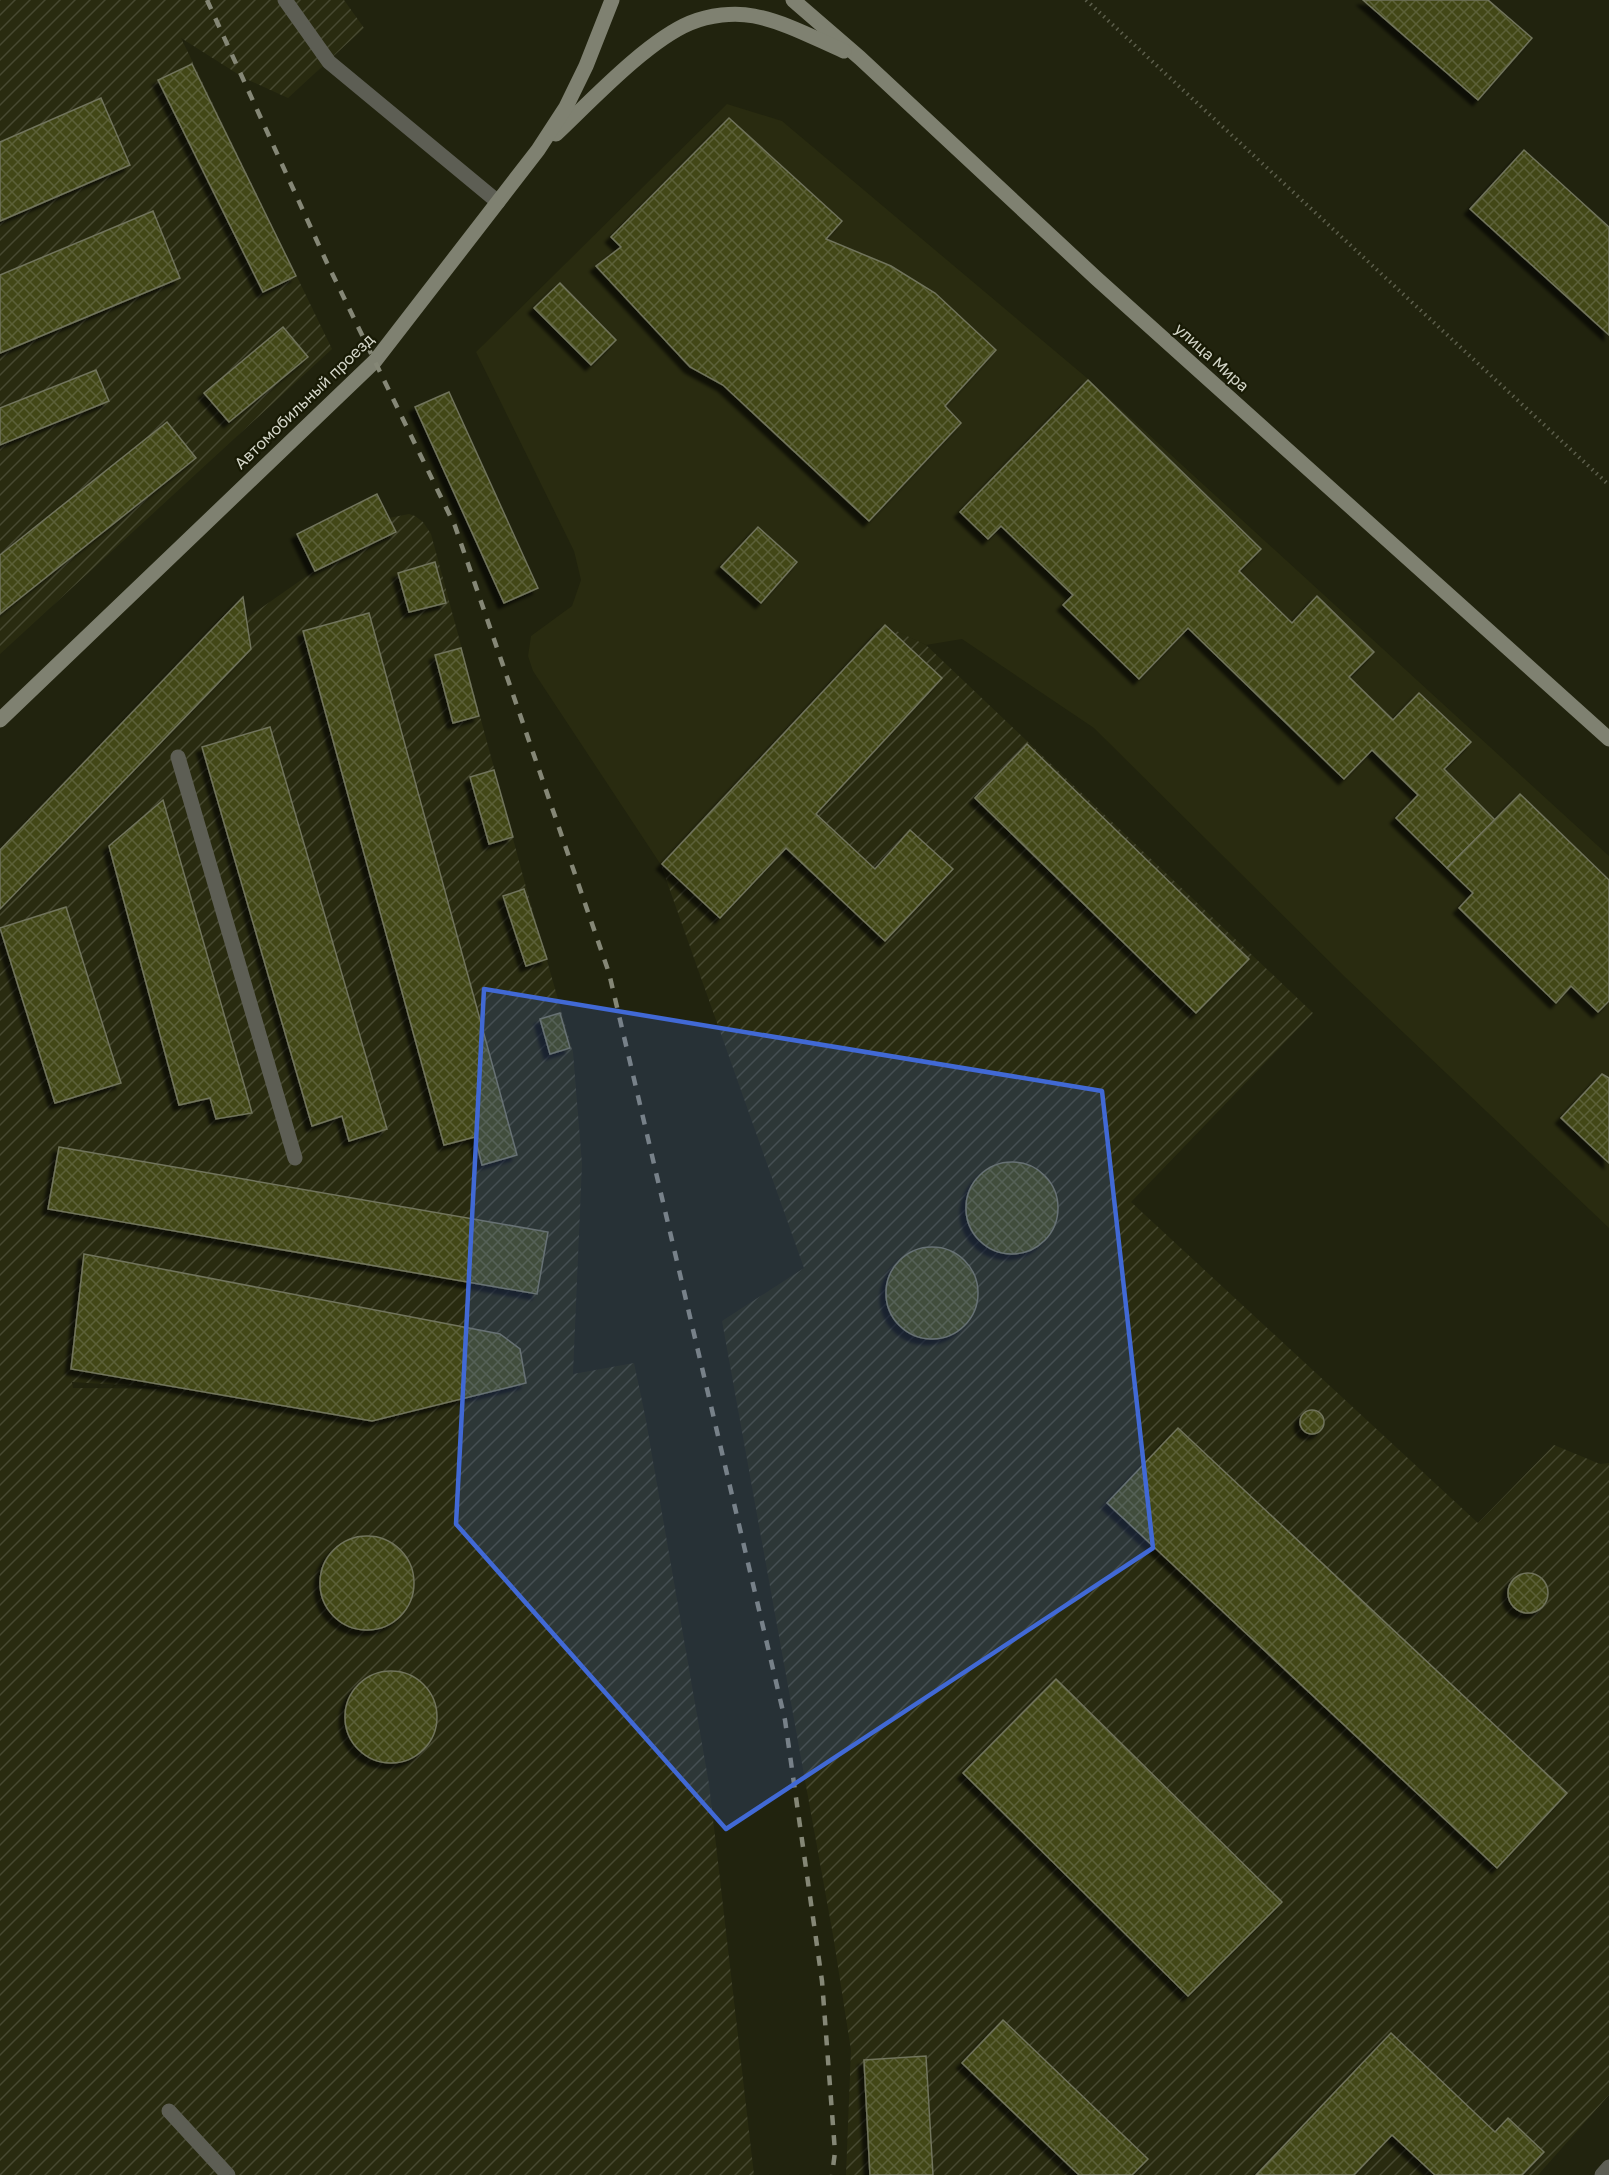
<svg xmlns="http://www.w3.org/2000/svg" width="1609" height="2175" viewBox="0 0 1609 2175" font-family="'Golos Text',sans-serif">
  <defs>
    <pattern id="industrial-furrows" width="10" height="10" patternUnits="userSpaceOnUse" patternTransform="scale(1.5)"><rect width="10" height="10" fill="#292b10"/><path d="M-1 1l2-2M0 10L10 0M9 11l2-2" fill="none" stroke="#474931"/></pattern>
    <pattern id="building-cross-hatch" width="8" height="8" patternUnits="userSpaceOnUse" patternTransform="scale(1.5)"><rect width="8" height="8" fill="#424718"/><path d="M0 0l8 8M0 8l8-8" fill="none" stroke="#5c6138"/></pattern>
    <filter id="shadow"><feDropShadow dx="-5.5" dy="5.5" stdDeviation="1.5" flood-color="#0009"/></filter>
  </defs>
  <rect width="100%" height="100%" fill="#21230e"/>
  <!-- built -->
  <path fill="#292b10" d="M727,104L782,121L1087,378L1609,856V1228L1345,977L1094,728L962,639L926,645L883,625L661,865L533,671L528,656L531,636L572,606L581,580L574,551L476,352Z"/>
  <!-- industrial -->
  <g fill="url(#industrial-furrows)" fill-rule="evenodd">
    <path d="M0,0H344L364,28L288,98L244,78L181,38L332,349L0,654Z"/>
    <path d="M377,494L389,518L409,514L415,516L423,522L431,534L526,887L573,1052L582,1164L573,1374L634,1363L645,1415L709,1784L754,2175H0V847L243,596L247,618L314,571L296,534ZM72,1382L191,1389H192L73,1388Z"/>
    <path d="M884,625L926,645L1313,1013L1131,1202L1478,1523L1554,1445L1600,1464L1609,1463V2095L1538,2175H846L851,2050L833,1935L722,1321L804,1268L661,865Z"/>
  </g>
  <!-- building -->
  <g fill="url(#building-cross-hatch)" stroke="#71745c" stroke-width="1.5" filter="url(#shadow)">
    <path d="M1363,0H1488L1532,38L1478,100Z"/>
    <path d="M192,64L296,276L263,292L158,80Z"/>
    <path d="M101,98L130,165L0,221V142Z"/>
    <path d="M729,118L842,221L826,239L891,266L935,293L996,350L945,406L961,423L869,521L723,385L690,367L596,266L621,247L611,237Z"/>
    <path d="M1524,150L1609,227V335L1470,209Z"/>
    <path d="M153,211L180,278L0,353V275Z"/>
    <path d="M560,283L616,340L591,365L534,308Z"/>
    <path d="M283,327L308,357L229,422L204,393Z"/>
    <path d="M96,370L109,401L0,445V408Z"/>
    <path d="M1088,380L1261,549L1239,571L1292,623L1317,596L1374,652L1349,677L1393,720L1419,693L1471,742L1444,769L1495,820L1447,868L1396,818L1418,795L1372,750L1344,779L1188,628L1139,679L1063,605L1073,595L1001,526L988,539L960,512Z"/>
    <path d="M449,392L538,588L504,603L415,407Z"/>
    <path d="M167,422L196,458L0,614V555Z"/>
    <path d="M377,494L396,532L315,571L297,534Z"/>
    <path d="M758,527L797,562L761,603L721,567Z"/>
    <path d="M435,562L446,603L409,612L398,573Z"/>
    <path d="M243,597L251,649L0,909V850Z"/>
    <path d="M369,613L517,1155L482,1165L475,1137L444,1145L303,631Z"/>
    <path d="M885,625L942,678L816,814L875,869L910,830L953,869L885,941L786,848L720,918L662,864Z"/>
    <path d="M461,648L479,716L453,723L435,655Z"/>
    <path d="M270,727L387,1129L349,1141L342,1116L312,1126L202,747Z"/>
    <path d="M1027,744L1249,959L1196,1013L975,798Z"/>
    <path d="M494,770L513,837L489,844L470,777Z"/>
    <path d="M1520,794L1609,880V1001L1598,1012L1571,986L1556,1003L1459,908L1473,893L1447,868Z"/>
    <path d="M163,800L247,1095L252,1113L216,1119L210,1098L179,1105L109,846Z"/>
    <path d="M524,889L547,959L526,966L503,896Z"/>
    <path d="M66,907L121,1083L55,1103L0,928Z"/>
    <path d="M560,1013L570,1048L550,1054L540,1019Z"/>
    <path d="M1602,1074L1609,1078V1163L1561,1118Z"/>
    <path d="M59,1147L548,1232L537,1294L48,1209Z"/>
    <circle cx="1012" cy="1208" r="46"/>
    <circle cx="932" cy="1293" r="46"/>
    <path d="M84,1254L500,1334L520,1349L526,1383L372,1421L71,1369Z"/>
    <circle cx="1312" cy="1422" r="12"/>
    <path d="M1178,1428L1567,1793L1497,1868L1107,1503Z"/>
    <circle cx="367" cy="1583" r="47"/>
    <circle cx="1528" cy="1593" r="20"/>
    <circle cx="391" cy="1717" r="46"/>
    <path d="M1056,1679L1282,1902L1188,1996L963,1773Z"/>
    <path d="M1003,2020L1148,2159L1132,2175H1079L962,2063Z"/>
    <path d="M1391,2033L1495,2132L1508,2118L1544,2152L1522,2175H1435L1392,2135L1354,2175H1256Z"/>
    <path d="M926,2056L933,2175H870L864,2060Z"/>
  </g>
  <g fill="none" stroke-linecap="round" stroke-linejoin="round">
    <!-- path -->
    <path stroke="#5d5f4c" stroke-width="4" stroke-dasharray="1.5 4.5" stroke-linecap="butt" d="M1086,0L1609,485"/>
    <!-- service -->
    <g stroke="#5d5e54" stroke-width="15">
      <path d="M285,0L329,62L498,202"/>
      <path d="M178,757L295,1158"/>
      <path d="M169,2111L228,2175"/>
      <path d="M1602,2175L1609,2167"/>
    </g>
    <!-- secondary -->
    <g stroke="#7f8171" stroke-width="15">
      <path d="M793,0L860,58L1096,278L1609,739"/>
      <path d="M556,134C591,101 647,41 690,23C709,15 734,12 754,16C785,22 814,38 844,51"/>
      <path d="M0,720L375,361L538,150L566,107L586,66L612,0"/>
    </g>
    <!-- rail -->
    <path stroke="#858776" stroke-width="4.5" stroke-dasharray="10 10" stroke-linecap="butt" d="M207,0L327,263L455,526L609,973L785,1720L822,1981L835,2152L832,2175"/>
  </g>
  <!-- marked area -->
  <path fill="#4169d5" fill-opacity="0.2" stroke="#4169d5" stroke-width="4.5" stroke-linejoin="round" d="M484,989L1102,1091L1153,1548L726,1829L456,1524Z"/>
  <g text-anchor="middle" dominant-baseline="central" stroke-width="4.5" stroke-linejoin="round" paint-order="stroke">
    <!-- street labels -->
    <g font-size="16" fill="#d3d5c8" stroke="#181a05">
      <text transform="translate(1212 357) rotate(42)">улица Мира</text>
      <text transform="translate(304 401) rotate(-44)">Автомобильный проезд</text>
    </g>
  </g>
</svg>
